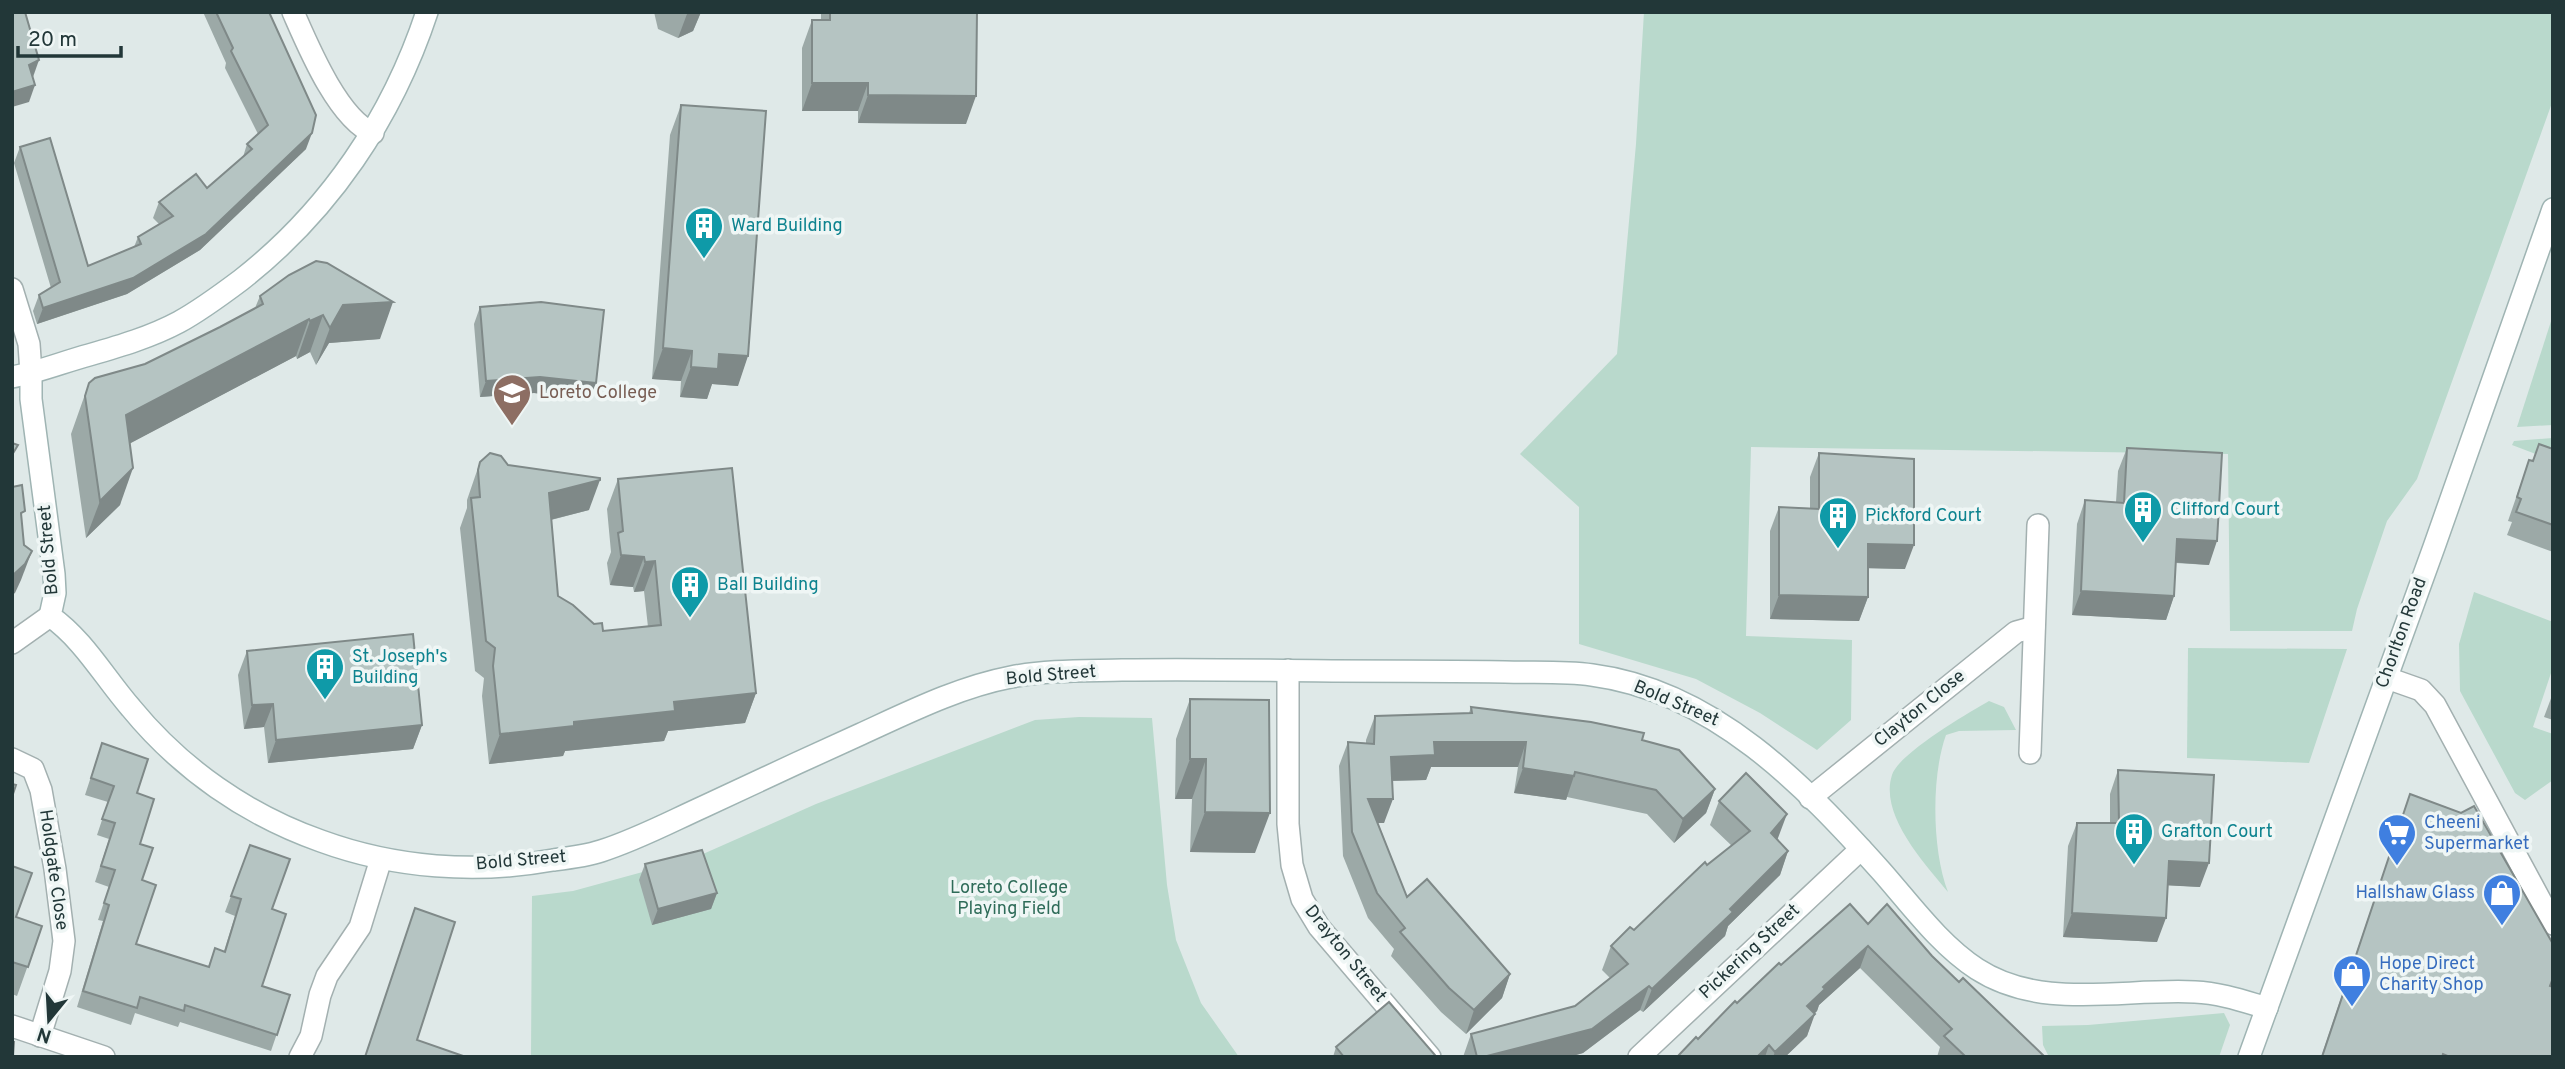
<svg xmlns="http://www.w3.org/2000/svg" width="2565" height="1069" viewBox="0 0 2565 1069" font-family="Overpass,sans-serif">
  <rect width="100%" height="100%" fill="#dfe9e8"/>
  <!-- green -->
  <g fill="#b9d9cc">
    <path d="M1644,12H2553V100L2417,479L2387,521L2357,609L2352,631H2230L2228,454L1751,447L1746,636L1852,640L1851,720L1817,750L1760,713L1696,679L1579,644V507L1520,454L1617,354L1636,144Z"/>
    <path d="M2553,315V425L2517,427Z"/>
    <path d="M2553,438V473L2541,456L2512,445L2514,441Z"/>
    <path d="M2474,592L2553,622V667L2533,727L2553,734V780L2525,800L2515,793L2460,691L2459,644Z"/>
    <path d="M2188,648L2347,649L2309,763L2187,758Z"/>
    <path d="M1989,701L2004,707L2016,730L1959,731L1946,735C1931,776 1932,851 1948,892C1925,864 1879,815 1892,775C1898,754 1968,713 1989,701Z"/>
    <path d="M1079,717L1152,718L1167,885L1176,940L1201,1003L1239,1057H531L532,896L573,891L694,858L816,804L1035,720Z"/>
    <path d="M2224,1013L2230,1025L2219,1057H2049L2043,1045L2042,1026L2088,1025Z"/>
  </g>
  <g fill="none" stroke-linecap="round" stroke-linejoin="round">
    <defs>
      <g id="street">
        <path d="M293,12C308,46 338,119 373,133"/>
        <path d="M12,289L29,344L31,373"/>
        <path d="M12,643L50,616"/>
        <path d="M1288,670V824L1292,865L1302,899L1319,927L1430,1057"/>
        <path d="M2387,678L2421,690L2435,705L2553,924"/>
        <path d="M2030,753L2038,525"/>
        <path d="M12,759L33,769L41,790L55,869L64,941L60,971L40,1036"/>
        <path d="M1810,798L2016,632L2034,627"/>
        <path d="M12,1026L104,1057"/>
        <path d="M300,1057L311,1036L320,995L327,976L360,927L381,859"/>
        <path d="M1639,1057L1861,849"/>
      </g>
      <g id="secondary">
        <path d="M31,373V399L54,574L55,593L50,616C84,640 104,677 131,708C181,769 247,815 321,841C395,868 476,874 553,860C569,858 586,856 601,851C636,840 670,822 703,807C756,782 808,758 861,734C909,712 959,687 1011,677C1047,670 1085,671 1122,670C1192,669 1262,670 1332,671C1390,671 1448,671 1505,672C1534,673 1564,671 1592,675C1714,691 1804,785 1882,872C1911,905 1940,945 1977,969C2042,1011 2123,988 2195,992C2220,993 2243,1001 2267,1008"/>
        <path d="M12,377C39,372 63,362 89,355C120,346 151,337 179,322C201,310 221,295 241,280C329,211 392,118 427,12"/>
        <path d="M2249,1057L2434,547L2553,209"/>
      </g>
    </defs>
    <!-- street casing -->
    <use href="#street" stroke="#a3b0b0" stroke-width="24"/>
    <!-- secondary casing -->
    <use href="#secondary" stroke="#9fb4b3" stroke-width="24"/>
    <!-- street -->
    <use href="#street" stroke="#fff" stroke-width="21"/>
    <!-- secondary -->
    <use href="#secondary" stroke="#fff" stroke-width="21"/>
  </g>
  <!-- wall -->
  <g fill="#9ca9a7">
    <path d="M203,12H269L306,149L200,250L127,294L37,324L33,311L39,295L51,288L14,163L20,147L88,266L134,247L138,237L159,224L153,218L159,202L207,188L243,157L247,144L258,134L225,68L226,63Z"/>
    <path d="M654,12H701L693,31L678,38L658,29Z"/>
    <path d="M821,12H977L966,124L858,123V111H802V48L812,20H821Z"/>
    <path d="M681,105L738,386L712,384L707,399L680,397L681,381L652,379L670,135Z"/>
    <path d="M289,275L380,339L329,343L316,365L310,352L297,359L296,356L130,443L120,505L86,538L71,434L89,383L145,364L220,327L255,308L260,296Z"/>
    <path d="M480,307L590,399L534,393L480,397L474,324Z"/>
    <path d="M2539,444L2553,449V552L2507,535L2512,522L2508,521L2529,460L2533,461Z"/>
    <path d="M2127,448L2209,565L2176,563L2174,596L2166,620L2072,615L2077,524L2085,500L2116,502L2118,471Z"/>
    <path d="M1819,453L1905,569L1868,568V597L1859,621L1770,619V531L1779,507L1810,508V477Z"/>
    <path d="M480,462L508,465L589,510L551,520L558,596L603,631L648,627L644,591L634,592L633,587L610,585L607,563L611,552L607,509L618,479L756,693L745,723L668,731L664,741L565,751L563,756L489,764L482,696L484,678L475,671L460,528L467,508V500Z"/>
    <path d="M247,651L422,725L413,749L268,763L264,727L244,729L238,675Z"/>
    <path d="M2553,693V720L2544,717Z"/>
    <path d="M1190,699L1255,853L1190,852L1192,799H1175L1176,739Z"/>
    <path d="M1471,707L1642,740L1715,789L1706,813L1674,843L1647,814L1567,797L1566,800L1514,793L1518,767H1431L1426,780L1392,781L1384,823H1378L1407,897L1510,974L1502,998L1466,1034L1441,1012L1391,956L1394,949L1368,918L1343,856L1339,766L1348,742L1366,743V740L1375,716L1469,713Z"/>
    <path d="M102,743L137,793L142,880L136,944L208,967L215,948L224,951L235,916L225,912L250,845L272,909L262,986L290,995L271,1051L180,1022L178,1027L135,1013L131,1025L77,1007L103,921L98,920L109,887L95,882L109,839L97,835L108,802L85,795Z"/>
    <path d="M2118,770L2200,887L2168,885L2157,942L2063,937L2068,846L2077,823H2110V794Z"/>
    <path d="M2410,794L2550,986L2553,1057H2321Z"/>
    <path d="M1719,801L1778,838L1777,839L1788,851L1780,875L1728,926L1725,936L1643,1012L1640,1010L1583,1053L1569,1057H1463L1471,1034L1575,1006L1610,978L1602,970L1611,946L1634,930L1707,865L1732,846L1710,825Z"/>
    <path d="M645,864L717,893L711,909L652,925L639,880Z"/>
    <path d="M12,866L16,918L42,926L17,996L12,994Z"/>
    <path d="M1868,924L1932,956L1959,982L2045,1057H1937L1940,1047L1860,968L1819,1005L1817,1011L1814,1014L1807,1036L1785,1057H1677L1781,965Z"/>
    <path d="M1336,1047L1436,1057H1333Z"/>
  </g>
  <!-- shaded-wall -->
  <g fill="#7f8988">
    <path d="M691,12H701L693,31L678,38L687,14Z"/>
    <path d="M39,60L33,77L29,65Z"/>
    <path d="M812,83H868L858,111H802Z"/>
    <path d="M35,85L29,102L12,107V92Z"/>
    <path d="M868,95L976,96L966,124L858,123Z"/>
    <path d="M312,133L306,149L200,250L127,294L37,324L43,308Z"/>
    <path d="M393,302L380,339L329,343L316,365L330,328L343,305Z"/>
    <path d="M323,315L310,352L297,359L310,321Z"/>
    <path d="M309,319L296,356L112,453L126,415Z"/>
    <path d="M663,348L692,351L681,381L652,379Z"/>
    <path d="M719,354L748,356L738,386L712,384L707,399L680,397L691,367Z"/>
    <path d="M540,377L596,383L590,399L534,393L480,397L486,381Z"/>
    <path d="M133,468L120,505L86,538L100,501Z"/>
    <path d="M600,480L589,510L538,523L549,493Z"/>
    <path d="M2177,539L2217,541L2209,565L2169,562Z"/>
    <path d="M1868,544L1914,545L1905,569L1859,568Z"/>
    <path d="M32,551L21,580L15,593L12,595V576Z"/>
    <path d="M621,555L644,557L633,587L610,585Z"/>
    <path d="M655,561L644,591L634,592L645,562Z"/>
    <path d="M2081,591L2174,596L2166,620L2072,615Z"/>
    <path d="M1779,595L1868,597L1859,621L1770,619Z"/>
    <path d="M756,693L745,723L668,731L664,741L565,751L563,756L489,764L500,734L574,722L674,702Z"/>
    <path d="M273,704L264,727L244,729L252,705Z"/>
    <path d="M422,725L413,749L268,763L276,740Z"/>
    <path d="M1434,742H1526L1518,767H1431L1426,780L1383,781L1391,757Z"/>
    <path d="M1190,759H1206L1192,799H1175Z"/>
    <path d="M1523,768L1574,776L1566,800L1514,793Z"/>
    <path d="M1715,789L1706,813L1674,843L1683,819Z"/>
    <path d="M1368,799H1393L1384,823H1359Z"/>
    <path d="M1205,812L1270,813L1255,853L1190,852Z"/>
    <path d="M1787,814L1778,838L1763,856L1771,833Z"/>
    <path d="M1788,851L1780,875L1728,926L1725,936L1643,1012L1652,989L1730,909Z"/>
    <path d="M2169,861L2209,863L2200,887L2160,885Z"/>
    <path d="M717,893L711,909L652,925L658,909Z"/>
    <path d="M2072,913L2166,918L2157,942L2063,937Z"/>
    <path d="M1868,946L1860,968L1819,1005L1817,1011L1799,1028L1807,1006L1823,987Z"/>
    <path d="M1510,974L1502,998L1466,1034L1474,1010Z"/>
    <path d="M1649,986L1640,1010L1583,1053L1569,1057H1483Z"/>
    <path d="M1815,1014L1807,1036L1785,1057H1773L1775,1052Z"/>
    <path d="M1769,1045L1765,1057H1757Z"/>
  </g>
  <!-- building -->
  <g fill="#b5c4c2" stroke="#7f8988" stroke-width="2">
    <path d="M12,12H25L39,60L29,65L35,85L12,92Z"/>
    <path d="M216,12H269L316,115L312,133L206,234L133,278L43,308L39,295L60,282L20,147L50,138L88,266L141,244L138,237L173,216L159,202L196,174L207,188L252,149L247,144L268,125L231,51L233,48Z"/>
    <path d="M830,12H977L976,96L868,95V83H812V20H830Z"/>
    <path d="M681,105L766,111L748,356L719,354L718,369L691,367L692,351L663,348Z"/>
    <path d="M316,261L327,263L393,302L343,305L330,328L323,315L310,321L309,319L126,415L133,468L100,501L85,396L89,383L95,378L145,364L220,327L263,304L260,296L289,275Z"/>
    <path d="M541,302L604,310L596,383L540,377L486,381L480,307Z"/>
    <path d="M12,443L18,445L12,455Z"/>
    <path d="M2539,444L2553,449V525L2516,512L2521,499L2517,497L2529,460L2533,461Z"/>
    <path d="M2127,448L2222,453L2217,541L2177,539L2174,596L2081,591L2085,500L2124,503Z"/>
    <path d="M490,453L501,456L508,465L600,478V480L549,493L558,596L573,605L594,624L602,623L603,631L661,625L655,561L645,562L644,557L621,555L618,533L623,531L618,479L732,468L756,693L674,702L675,711L574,722V726L500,734L493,666L495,648L486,641L471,498L480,497L478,470L480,462Z"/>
    <path d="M1819,453L1914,459V545L1868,544V597L1779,595V507L1819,509Z"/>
    <path d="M22,485L25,511L21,513L24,545L32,551L25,564L12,576V487Z"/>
    <path d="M413,634L422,725L276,740L273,704L252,705L247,651Z"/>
    <path d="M1190,699L1269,700L1270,813L1205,812L1206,759H1190Z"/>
    <path d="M1471,707L1591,722L1644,733L1642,740L1679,750L1715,789L1683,819L1656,790L1575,772L1574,776L1523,768L1526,742H1434L1435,755L1391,757L1393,799H1368L1407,897L1427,879L1510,974L1474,1010L1449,988L1400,932L1405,928L1377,893L1352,832L1348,742L1374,744L1375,716L1472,713Z"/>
    <path d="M102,743L148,759L137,793L154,799L140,844L153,848L142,880L156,885L136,944L209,967L215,948L225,952L241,899L231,896L250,845L290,859L272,909L286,914L262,986L290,995L277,1035L185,1005L184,1011L140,997L137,1008L83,991L109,905L104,903L115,870L101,866L115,823L102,819L114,786L91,778Z"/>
    <path d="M2118,770L2214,775L2209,863L2169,861L2166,918L2072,913L2077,823H2119Z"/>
    <path d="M1746,773L1787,814L1771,833L1788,851L1730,909L1733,912L1652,989L1649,986L1592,1029L1483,1057H1477L1471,1034L1575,1006L1628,964L1611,946L1630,927L1634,930L1705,862L1707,865L1750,831L1719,801Z"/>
    <path d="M12,784L16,785L12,797Z"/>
    <path d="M2410,794L2461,813L2474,806L2553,944V978L2550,986L2553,987V1057H2450L2443,1054L2442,1057H2322Z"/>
    <path d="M702,850L717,893L658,909L645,864Z"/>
    <path d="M12,866L32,873L16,917L42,926L28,967L12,962Z"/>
    <path d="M1850,904L1868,924L1887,904L1932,956L1959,982L1963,978L2045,1057H1966L1944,1036L1952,1029L1868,946L1823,987L1825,989L1807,1006L1815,1014L1775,1052L1769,1045L1757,1057H1677L1696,1037L1698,1039L1735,1001L1737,1003L1779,963L1781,965Z"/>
    <path d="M415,908L455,922L417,1040L466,1057H365Z"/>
    <path d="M1389,1002L1435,1055L1436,1057H1344L1336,1047Z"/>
    <path d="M12,1042H14L13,1057H12Z"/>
  </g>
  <!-- icons -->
  <defs>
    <symbol id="building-pin" viewBox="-11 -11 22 30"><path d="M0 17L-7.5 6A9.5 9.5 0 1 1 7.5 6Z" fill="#0f9aa8" stroke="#eff6f5"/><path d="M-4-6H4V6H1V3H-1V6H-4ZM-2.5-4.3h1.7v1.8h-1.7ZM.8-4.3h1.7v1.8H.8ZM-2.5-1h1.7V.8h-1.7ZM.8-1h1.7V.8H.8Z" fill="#fff"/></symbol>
    <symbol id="university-pin" viewBox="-11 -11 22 30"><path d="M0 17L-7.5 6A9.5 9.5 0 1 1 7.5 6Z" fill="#8d6e63" stroke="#eff6f5"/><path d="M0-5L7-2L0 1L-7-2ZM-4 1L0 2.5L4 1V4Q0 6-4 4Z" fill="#fff"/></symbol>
    <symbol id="supermarket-pin" viewBox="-11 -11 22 30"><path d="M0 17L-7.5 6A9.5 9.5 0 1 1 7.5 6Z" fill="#3f7fe0" stroke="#eff6f5"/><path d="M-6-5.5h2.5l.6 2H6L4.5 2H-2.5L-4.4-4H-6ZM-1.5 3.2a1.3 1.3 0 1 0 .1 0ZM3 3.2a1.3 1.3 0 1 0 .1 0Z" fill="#fff"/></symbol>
    <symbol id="shop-pin" viewBox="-11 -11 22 30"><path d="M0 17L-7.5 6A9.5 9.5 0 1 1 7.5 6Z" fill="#3f7fe0" stroke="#eff6f5"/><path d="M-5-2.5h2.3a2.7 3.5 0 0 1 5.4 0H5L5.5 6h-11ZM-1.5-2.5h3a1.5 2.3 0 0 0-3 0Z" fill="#fff"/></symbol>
  </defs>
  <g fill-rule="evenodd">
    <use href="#building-pin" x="682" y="204" width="44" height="60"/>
    <use href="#university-pin" x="490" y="371" width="44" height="60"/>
    <use href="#building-pin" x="2121" y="488" width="44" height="60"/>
    <use href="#building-pin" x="1816" y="494" width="44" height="60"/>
    <use href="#building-pin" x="668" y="563" width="44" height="60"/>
    <use href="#building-pin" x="303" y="645" width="44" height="60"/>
    <use href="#building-pin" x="2112" y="810" width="44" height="60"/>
    <use href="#supermarket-pin" x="2375" y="811" width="44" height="60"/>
    <use href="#shop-pin" x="2480" y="871" width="44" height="60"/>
    <use href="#shop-pin" x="2330" y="952" width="44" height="60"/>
  </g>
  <g text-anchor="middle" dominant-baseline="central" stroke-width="7" stroke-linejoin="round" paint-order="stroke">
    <!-- culture labels -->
    <g font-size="18" fill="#0d838f" stroke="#eff6f5" text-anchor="start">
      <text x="731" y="226">Ward Building</text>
      <text x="2170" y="510">Clifford Court</text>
      <text x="1865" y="516">Pickford Court</text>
      <text x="717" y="585">Ball Building</text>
      <text x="352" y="657">St. Joseph's<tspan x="352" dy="21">Building</tspan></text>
      <text x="2161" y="832">Grafton Court</text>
    </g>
    <!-- education labels -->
    <g font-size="18" fill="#785e54" stroke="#eff6f5" text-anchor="start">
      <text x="539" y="393">Loreto College</text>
    </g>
    <!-- street labels -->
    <g font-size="18" fill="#223738" stroke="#eff6f5">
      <text transform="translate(49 550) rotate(-95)">Bold Street</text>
      <text transform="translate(2402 633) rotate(-70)">Chorlton Road</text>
      <text transform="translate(1051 676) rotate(-5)">Bold Street</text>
      <text transform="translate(1676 704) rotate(23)">Bold Street</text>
      <text transform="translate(1920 709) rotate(-39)">Clayton Close</text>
      <text transform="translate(521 861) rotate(-5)">Bold Street</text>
      <text transform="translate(53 870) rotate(82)">Holdgate Close</text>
      <text transform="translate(1750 952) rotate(-43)">Pickering Street</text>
      <text transform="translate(1345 954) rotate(51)">Drayton Street</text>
    </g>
    <!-- shop labels -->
    <g font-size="18" fill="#366cbe" stroke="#eff6f5" text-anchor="start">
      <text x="2424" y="823">Cheeni<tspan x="2424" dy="21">Supermarket</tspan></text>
      <text x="2475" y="893" text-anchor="end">Hallshaw Glass</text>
      <text x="2379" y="964">Hope Direct<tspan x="2379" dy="21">Charity Shop</tspan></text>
    </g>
    <!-- park labels -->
    <g font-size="18" fill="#2f6c59" stroke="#eff6f5">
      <text x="1009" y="888">Loreto College<tspan x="1009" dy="21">Playing Field</tspan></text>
    </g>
  </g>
  <!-- border -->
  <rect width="2565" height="1069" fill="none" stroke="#223738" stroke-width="28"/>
  <!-- north arrow -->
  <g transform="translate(49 1020) rotate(198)" stroke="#eff6f5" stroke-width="5" paint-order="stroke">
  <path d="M0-5L12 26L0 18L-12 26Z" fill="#223738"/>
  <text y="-10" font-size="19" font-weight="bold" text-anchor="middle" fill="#223738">N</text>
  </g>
  <!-- scale -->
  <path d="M18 46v10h103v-10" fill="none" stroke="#223738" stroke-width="3.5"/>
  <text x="28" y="46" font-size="21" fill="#223738" stroke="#eff6f5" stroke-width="5" paint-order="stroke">20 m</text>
</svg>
